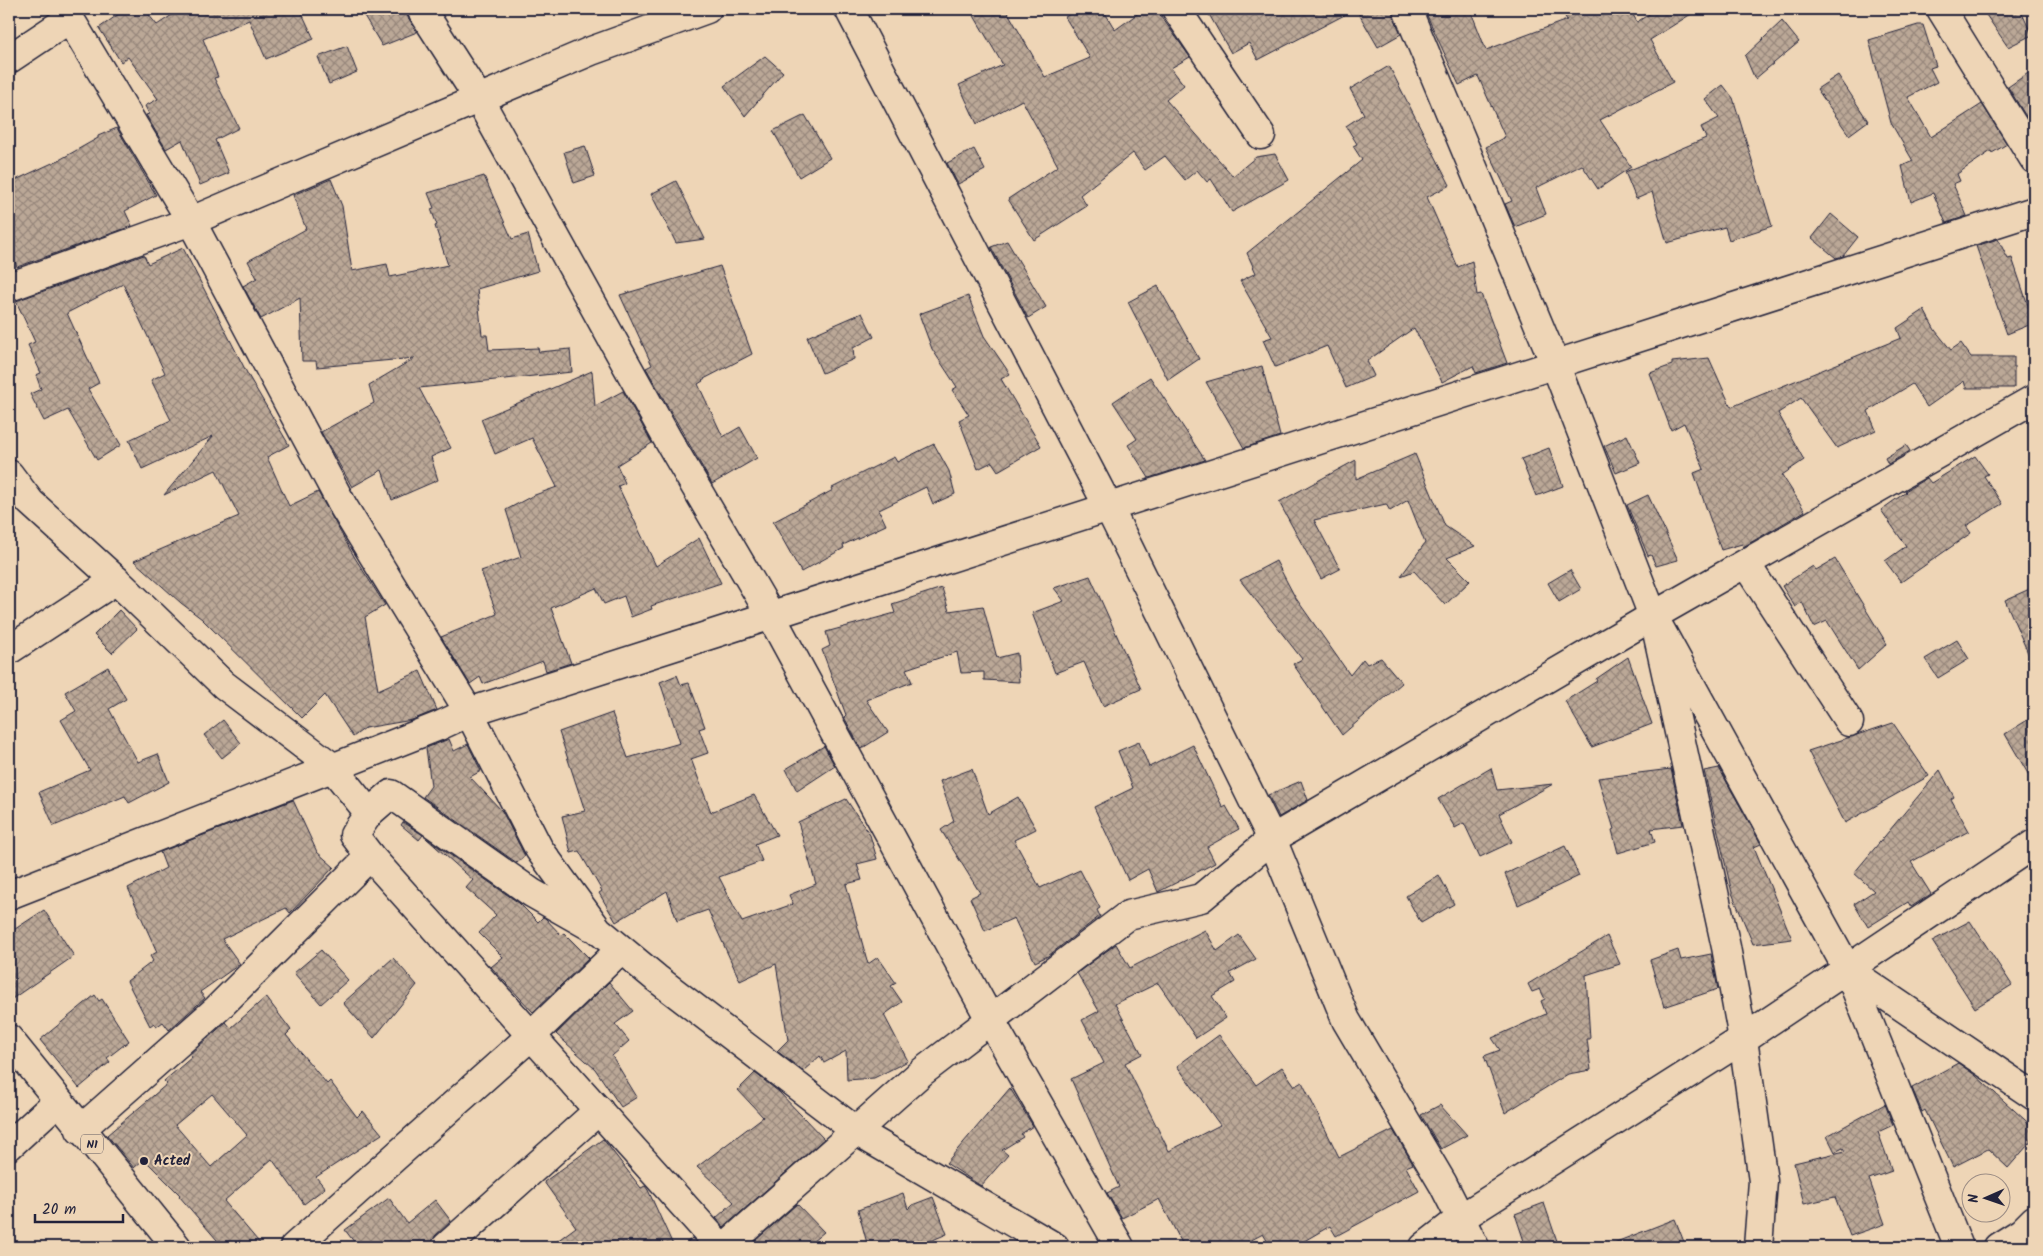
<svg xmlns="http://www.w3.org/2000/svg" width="2043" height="1256" viewBox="0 0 2043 1256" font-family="Kalam,sans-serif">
  <defs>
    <pattern id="building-cross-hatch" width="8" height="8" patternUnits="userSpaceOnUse" patternTransform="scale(1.25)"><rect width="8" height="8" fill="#bba897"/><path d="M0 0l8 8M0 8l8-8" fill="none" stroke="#98887c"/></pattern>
  </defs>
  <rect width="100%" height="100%" fill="#eed5b6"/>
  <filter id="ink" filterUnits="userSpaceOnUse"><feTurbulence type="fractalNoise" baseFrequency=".02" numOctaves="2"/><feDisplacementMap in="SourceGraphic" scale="10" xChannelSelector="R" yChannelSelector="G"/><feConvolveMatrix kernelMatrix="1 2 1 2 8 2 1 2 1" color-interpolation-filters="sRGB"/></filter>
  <g filter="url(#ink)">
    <!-- building -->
    <g fill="url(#building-cross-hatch)" stroke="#22223b" fill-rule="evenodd">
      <path d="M126,9H144L157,25L181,9H300L314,39L266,59L249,20L203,39L218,77L214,78L239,128L215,140L229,173L200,185L182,140L166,149L146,115L149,114L145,106L158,99L128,57L121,62L99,28Z"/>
      <path d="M360,9H406L408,17L417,32L382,46Z"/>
      <path d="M970,9H1006L1045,77L1090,58L1065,17L1079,9H1103L1115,30L1144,9H1156L1190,57L1171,68L1184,85L1166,100L1233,176L1256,157L1275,154L1289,180L1232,212L1211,179L1207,182L1197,170L1185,180L1165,156L1145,170L1133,153L1080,195L1087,206L1034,240L1008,199L1058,166L1022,100L977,124L959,85L1003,65Z"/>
      <path d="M1206,9H1392L1401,34L1378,47L1356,9L1258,60L1249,43L1231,53Z"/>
      <path d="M1424,9H1470L1486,50L1567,20L1561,9H1630L1637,22L1657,9H1699L1650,40L1673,82L1600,120L1631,167L1598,189L1582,165L1536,188L1546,214L1515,227L1505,204L1512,201L1486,147L1505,137L1478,76L1459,85Z"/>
      <path d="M1982,9H2020L2032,35L2008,47Z"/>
      <path d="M1782,21L1799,42L1755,79L1745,56Z"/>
      <path d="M1918,25H1923L1936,66L1930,68L1937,82L1908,97L1931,137L1982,104L2007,144L1992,153L1991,151L1957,174L1960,181L1953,184L1967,216L1946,223L1933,193L1911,202L1902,166L1913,161L1891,123L1869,40Z"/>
      <path d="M347,46L357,72L329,84L318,57Z"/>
      <path d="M765,56L783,72L745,116L724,86Z"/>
      <path d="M1389,66L1450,185L1427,197L1458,267L1472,261L1477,295L1481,294L1507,363L1476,373L1473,366L1442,382L1414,328L1367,361L1374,376L1346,388L1327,346L1275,367L1263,340L1272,337L1240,281L1256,273L1247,253L1362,160L1353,146L1357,144L1346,126L1364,114L1350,89Z"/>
      <path d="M2034,69V128H2033L2008,87Z"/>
      <path d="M1838,75L1868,121L1849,135L1817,89Z"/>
      <path d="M1723,85L1733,98L1772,226L1729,240L1725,227L1667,243L1652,192L1636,199L1625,172L1706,138L1701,127L1719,118L1705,99Z"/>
      <path d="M805,115L830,158L799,177L773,131Z"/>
      <path d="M117,128L156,195L125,211L132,226L17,267L9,245V183L61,159L98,138V136Z"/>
      <path d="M585,146L595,176L574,183L564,152Z"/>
      <path d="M974,149L985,170L958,184L947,163Z"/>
      <path d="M484,176L512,239L528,234L538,271L477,289L482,335H487L489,350L538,348L539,352L570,349L572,372L419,388L451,448L431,457L438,480L392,500L382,470L352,487L321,432L374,403L369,385L415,358L317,367L316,361H302L300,298L261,319L243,286L257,278L248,261L306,229L293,195L331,179L342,206L352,271L387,264L390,277L448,265L435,226L437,225L431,209L434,208L428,193Z"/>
      <path d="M676,181L705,239L676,243L651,194Z"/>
      <path d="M1831,214L1858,237L1843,256L1836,258L1812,238Z"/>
      <path d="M1998,239L2008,259L2012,258L2034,323L2007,334L1976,246Z"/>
      <path d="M1007,241L1046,307L1028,318L991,247Z"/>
      <path d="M183,248L248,375L289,445L267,457L289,506L318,492L355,558L385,605L365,617L378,690L420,671L437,710L412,720L365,728L353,737L325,695L302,718L202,619L181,603L134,561L239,516L216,470L164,495L213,436L142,469L129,440L171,420L151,380L165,373L123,284L67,313L99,383L88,389L121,445L97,460L68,410L44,421L30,394L41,389L36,375L41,373L28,345L35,342L16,301L144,255L148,264Z"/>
      <path d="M720,266L752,354L702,380L703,381L698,384L723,437L740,427L757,458L712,484L646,368L652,365L620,295Z"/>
      <path d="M1158,286L1199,359L1168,380L1128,302Z"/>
      <path d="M968,296L984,336L1010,374L1001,379L1041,446L998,471L992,462L978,469L959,420L969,415L952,390L957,387L932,349L919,314Z"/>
      <path d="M1924,310L1935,330L1951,350L1961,343L1971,357H2014V388H1966L1964,381L1927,407L1912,384L1868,411L1876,430L1837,448L1801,398L1778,413L1804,460L1782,475L1805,511L1743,547L1742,544L1721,550L1694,473L1704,469L1684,423L1671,430L1650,373L1672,365V362L1709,358L1731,407L1901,338L1897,328Z"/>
      <path d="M862,313L874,337L853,348L854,359L822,373L807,337Z"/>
      <path d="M1262,366L1280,436L1244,448L1206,382Z"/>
      <path d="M592,371L595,406L623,391L652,443L617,465L625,483L618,486L656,566L699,538L721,583L651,606L652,609L631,617L624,596L604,604L596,588L551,608L571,663L546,671L543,661L483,684L480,677L470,684L441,637L497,614L481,571L521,557L506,510L532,496L557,487L532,438L495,454L481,419Z"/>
      <path d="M1150,377L1205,460L1149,478L1128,445L1137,439L1113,402Z"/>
      <path d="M1627,435L1640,463L1616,473L1604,446Z"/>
      <path d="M934,444L949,471L955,494L933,504L926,487L879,510L886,525L843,545L844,548L801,572L773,522L833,490L832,488L894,457L897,462Z"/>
      <path d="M1906,445L1910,451L1888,464L1885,458Z"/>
      <path d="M1549,448L1563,486L1536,496L1521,459Z"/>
      <path d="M1415,454L1445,526L1475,546L1447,558L1470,581L1445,605L1414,571L1401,576L1425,543L1408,500L1390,511L1386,504L1314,520L1340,569L1321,579L1279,502L1356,460V479Z"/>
      <path d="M1975,456L1988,474L1984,476L2002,504L1966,526L1971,533L1901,582L1885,561L1906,546L1881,510L1906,492L1905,491L1927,478L1931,483Z"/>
      <path d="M1648,495L1678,560L1656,566L1651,555L1648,556L1627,505Z"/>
      <path d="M1835,559L1887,644L1858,670L1827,621L1814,627L1802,602L1795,607L1782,586L1813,566L1816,570Z"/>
      <path d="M1276,561L1295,597L1350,675L1363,659L1367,664L1381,658L1402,683L1342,735L1293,664L1302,659L1240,580Z"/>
      <path d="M1570,570L1581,589L1559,602L1548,583Z"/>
      <path d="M1090,576L1141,689L1103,706L1084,662L1055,673L1032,613L1064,601L1054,588Z"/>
      <path d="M2034,587V667L2005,600Z"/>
      <path d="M942,588L949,611L983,606L997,658L1017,653L1019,682L984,680V672L961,673L957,652L906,669L912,682L866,700L888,732L861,749L844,717L846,715L822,650L830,646L826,632L895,613L892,604Z"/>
      <path d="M119,610L137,629L112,653L94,635Z"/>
      <path d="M1957,640L1969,659L1938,678L1925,659Z"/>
      <path d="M1628,657L1652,724L1592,747L1565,701L1597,681L1596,679Z"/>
      <path d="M108,667L126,699L109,709L138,762L158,754L169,782L129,803L125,796L54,826L39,792L90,770L61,720L76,711L65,692Z"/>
      <path d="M677,675L681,685L689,683L705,727L699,729L708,753L691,759L711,812L754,795L777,835L755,844L762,861L719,877L742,922L793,904L789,895L816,884L798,822L846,799L870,835L877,859L857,864L862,880L846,884L868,964L878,957L896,983L891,986L902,1002L884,1015L908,1061L874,1078L847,1080L846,1051L824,1063L820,1056L803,1071L777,1051L788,1040L776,964L740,981L708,910L677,921L667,891L616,922L599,893L602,891L579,851L571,853L562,816L585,811L559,732L612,713L628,758L680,743L660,682Z"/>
      <path d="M2034,716V784L2005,734Z"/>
      <path d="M223,720L241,743L222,758L204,735Z"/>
      <path d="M1893,723L1929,776L1845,823L1808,751Z"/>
      <path d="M449,739L454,751L468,744L481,771L470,777L502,811L525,856L517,863L423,797L431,786L426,748Z"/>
      <path d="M1139,742L1149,767L1193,745L1223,808L1226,806L1239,829L1207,847L1215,863L1158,892L1148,869L1128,880L1094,807L1133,788L1118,751Z"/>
      <path d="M824,746L835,766L797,791L786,769Z"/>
      <path d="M1491,768L1497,790L1553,784L1499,814L1512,842L1480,857L1464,823L1455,828L1438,799Z"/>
      <path d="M1719,768L1761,844L1754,847L1792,939L1753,944L1732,893L1704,771Z"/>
      <path d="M972,769L988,814L1018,797L1036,829L1014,840L1040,888L1080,870L1100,908L1097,910L1100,916L1048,956L1035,962L1014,918L985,931L970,898L980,893L941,830L954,821L940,781Z"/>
      <path d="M1671,769L1683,825L1651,829L1655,842L1618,853L1612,830L1614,829L1598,778Z"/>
      <path d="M1940,770L1954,797L1951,799L1969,831L1911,862L1931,894L1911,907L1908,902L1868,927L1854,904L1874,891L1854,873Z"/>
      <path d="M1301,781L1308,800L1279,817L1268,795Z"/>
      <path d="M293,800L317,852L334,867L290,913L286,908L222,939L240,964L200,992L205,998L169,1030L163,1022L156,1027L154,1023L150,1026L127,981L153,961L150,956L157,952L128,888L166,868L160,852Z"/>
      <path d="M403,822L423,835L419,840L401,825Z"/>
      <path d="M426,838L519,903L538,922L543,917L545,918L561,935L564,933L589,958L533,1012L491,967L503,957L479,933L496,915L466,888L473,880Z"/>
      <path d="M1565,846L1579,876L1518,905L1505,874Z"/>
      <path d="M1439,875L1454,904L1421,923L1406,896Z"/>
      <path d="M44,910L74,956L9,1001V933Z"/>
      <path d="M1970,921L2012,985L1975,1008L1932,941Z"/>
      <path d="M1205,930L1217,951L1239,935L1256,959L1230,973L1235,982L1212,996L1226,1018L1196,1038L1158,983L1115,1004L1142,1054L1125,1063L1169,1151L1220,1125L1177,1066L1219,1035L1256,1085L1282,1067L1295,1086L1302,1082L1339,1157L1393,1130L1413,1164L1406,1167L1419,1191L1336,1236L1330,1226L1294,1247H1271L1263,1234L1238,1247H1184L1159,1199L1122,1218L1107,1193L1119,1187L1071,1079L1104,1063L1082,1020L1099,1011L1077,973L1116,944L1130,968Z"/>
      <path d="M1607,936L1620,964L1586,975L1590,1039H1587L1591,1070L1568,1074L1505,1113L1484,1056L1500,1050L1492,1038L1546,1014L1541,1001L1545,999L1540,989L1532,992L1528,984Z"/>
      <path d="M321,950L348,980L321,1004L294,973Z"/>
      <path d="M1678,950L1681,960L1711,954L1718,989L1664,1007L1650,960Z"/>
      <path d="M393,958L417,985L374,1038L343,1003Z"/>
      <path d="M609,982L633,1011L615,1024L629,1041L612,1056L637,1097L621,1107L595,1069L556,1034Z"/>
      <path d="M95,995L99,1001L102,999L129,1041L107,1058L110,1062L79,1088L40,1040Z"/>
      <path d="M266,997L291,1030L286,1035L327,1084L330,1081L357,1117L363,1111L382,1134L316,1177L325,1188L304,1204L272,1159L224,1201L263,1247H223L179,1196L180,1195L144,1159L134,1168L107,1135L167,1084L164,1081L192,1057L190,1054L226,1022L231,1028ZM212,1094L247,1135L211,1167L175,1125Z"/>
      <path d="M1958,1063L1975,1075L2034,1128V1138L2008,1168L1988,1149L1953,1167L1925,1110L1922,1112L1912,1088Z"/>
      <path d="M755,1073L779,1092L824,1139L724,1227L716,1218L734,1202L697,1167L763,1117L738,1090Z"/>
      <path d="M1010,1088L1033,1126L1021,1134L1023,1137L1002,1150L1008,1155L981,1186L946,1163Z"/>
      <path d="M1885,1104L1893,1125L1878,1132L1892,1171L1869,1179L1885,1224L1850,1236L1835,1197L1804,1204L1794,1163L1845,1151L1843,1148L1835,1152L1827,1136Z"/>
      <path d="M1440,1105L1467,1135L1441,1149L1421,1115Z"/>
      <path d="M603,1139L641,1188L645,1186L648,1190L674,1247H549L576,1227L544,1182Z"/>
      <path d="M903,1193L908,1209L912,1205L933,1197L947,1234L916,1247H868L858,1210Z"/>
      <path d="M389,1198L407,1223L435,1200L451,1221L435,1236L431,1247H358L345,1230Z"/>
      <path d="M1544,1203L1557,1241L1541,1247H1526L1515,1214Z"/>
      <path d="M797,1204L824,1232L806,1247H748Z"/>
      <path d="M1675,1219L1686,1247H1607L1606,1246Z"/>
      <path d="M692,1238L700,1247H682Z"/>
    </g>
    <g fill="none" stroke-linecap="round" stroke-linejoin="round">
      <defs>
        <g id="street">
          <path d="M64,9L191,221L343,506L469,712L539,849L598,930L656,978L856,1131L1055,1247"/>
          <path d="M421,9L479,99L667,438L770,614L991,1021L1120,1247"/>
          <path d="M849,9L1109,508L1272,839L1346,1020L1443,1184L1475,1247"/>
          <path d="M1176,9L1261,135"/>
          <path d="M1941,9L2034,159"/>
          <path d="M9,59L69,19"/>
          <path d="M9,287L191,221L591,51L707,9"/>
          <path d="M9,474L30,502L116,580L224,685L331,766L369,813"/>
          <path d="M1746,564L1849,722"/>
          <path d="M1656,627L1726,947L1743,1039L1763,1181L1758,1247"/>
          <path d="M9,650L116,580"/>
          <path d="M9,895L439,726L469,712L2034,211"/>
          <path d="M590,926L532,893L391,794L369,813L354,835L370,856L721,1247"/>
          <path d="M1848,970L1959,1247"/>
          <path d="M80,1130L217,1009L370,856"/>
          <path d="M9,1146L58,1101"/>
          <path d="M294,1247L532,1035L620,950"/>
          <path d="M446,1247L599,1110"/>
          <path d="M725,1247L922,1072L1128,915L1201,898L1272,839L1653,616L2034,399"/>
          <path d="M1424,1247L1461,1218L1743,1039L2034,844"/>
          <path d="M1998,1247L2022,1232L2034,1220"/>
        </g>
        <path id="secondary" d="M1407,9L1555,364L1653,616L1848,970L2034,1096"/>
        <path id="highway" d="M9,1039L177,1247"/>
      </defs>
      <!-- street casing -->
      <use href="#street" stroke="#22223b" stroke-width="31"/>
      <!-- secondary casing -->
      <use href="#secondary" stroke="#22223b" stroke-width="31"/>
      <!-- highway casing -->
      <use href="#highway" stroke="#22223b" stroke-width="31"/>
      <!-- street -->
      <use href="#street" stroke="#eed5b6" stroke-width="28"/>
      <!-- secondary -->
      <use href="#secondary" stroke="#eed5b6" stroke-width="28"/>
      <!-- highway -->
      <use href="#highway" stroke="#eed5b6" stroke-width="28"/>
    </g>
  </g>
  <!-- markers -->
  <circle fill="#22223b" stroke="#eed5b6" stroke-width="2" cx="144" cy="1161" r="5"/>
  <g text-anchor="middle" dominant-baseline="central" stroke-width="4" stroke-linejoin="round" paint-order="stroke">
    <!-- shield labels -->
    <rect fill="#eed5b6" stroke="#5f5860" stroke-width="1" x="81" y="1134.5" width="22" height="19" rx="4"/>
    <g font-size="12" font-weight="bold" fill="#22223b">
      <text x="92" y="1144">N1</text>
    </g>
    <!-- poi labels -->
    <g font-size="14" font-weight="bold" fill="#22223b" stroke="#eed5b6" text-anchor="start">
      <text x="154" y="1161">Acted</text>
    </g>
  </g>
  <!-- margin -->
  <rect width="2043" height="1256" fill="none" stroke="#eed5b6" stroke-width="30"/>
  <rect x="15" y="15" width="2013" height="1226" fill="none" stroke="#22223b" stroke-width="2" filter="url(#ink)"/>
  <!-- north arrow -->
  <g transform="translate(1986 1198) rotate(268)"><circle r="24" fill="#eed5b6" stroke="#9c8d85"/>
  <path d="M0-4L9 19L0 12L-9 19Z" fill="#22223b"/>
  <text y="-8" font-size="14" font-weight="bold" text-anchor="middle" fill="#22223b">N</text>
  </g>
  <!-- scale -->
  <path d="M35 1214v8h88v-8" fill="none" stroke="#22223b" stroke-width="2.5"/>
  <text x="42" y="1214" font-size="15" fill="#22223b" stroke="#eed5b6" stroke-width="4" paint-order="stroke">20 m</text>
</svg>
